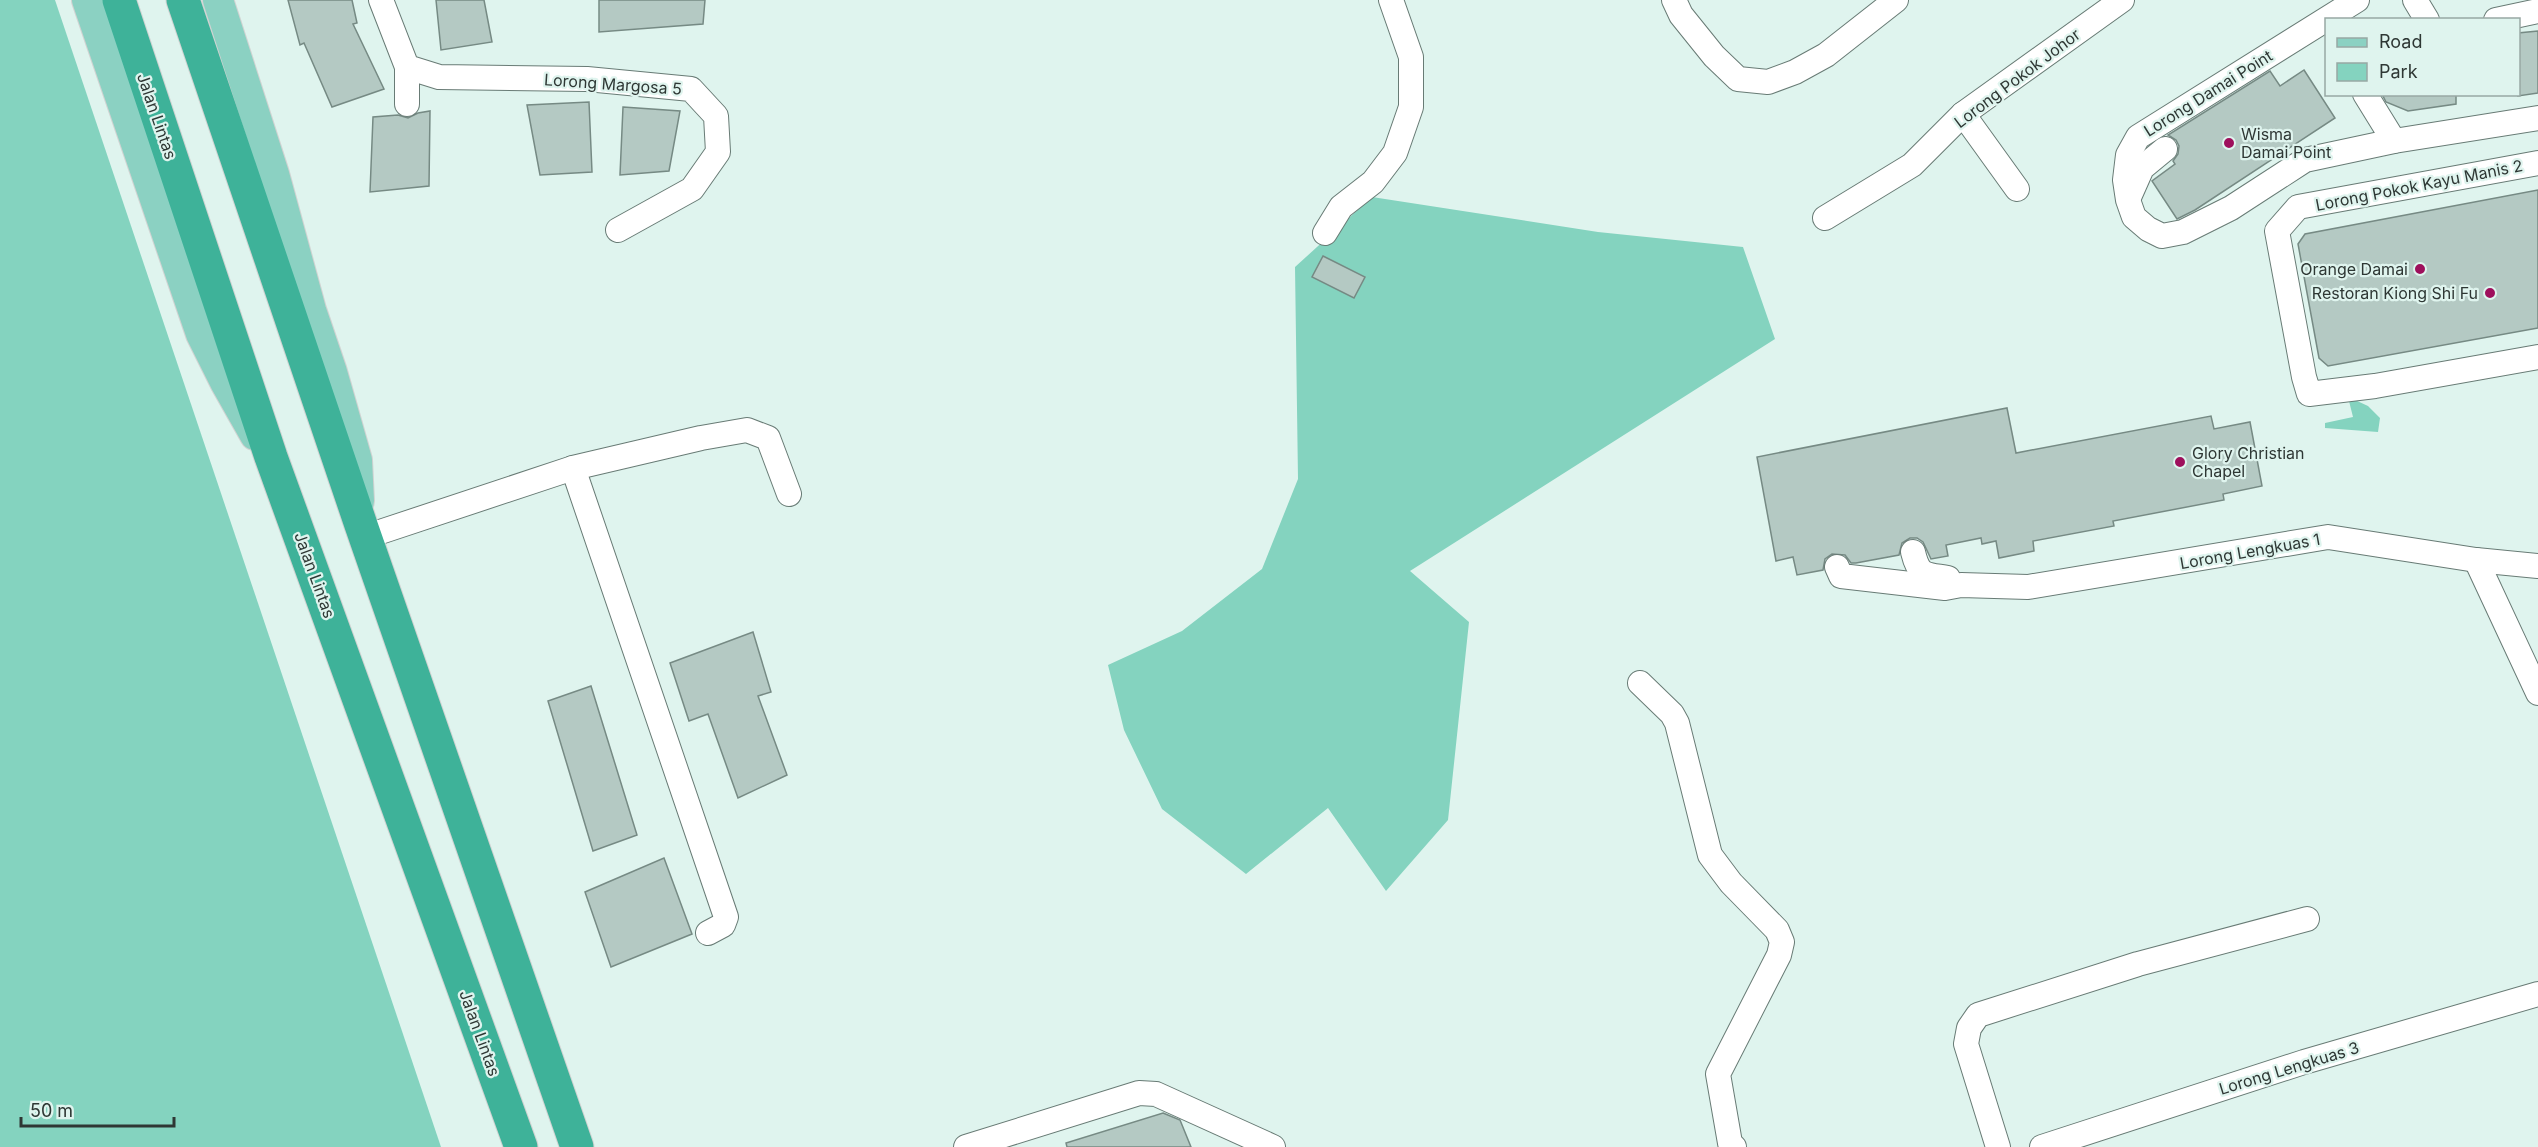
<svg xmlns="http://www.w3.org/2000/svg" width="2538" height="1147" viewBox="0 0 2538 1147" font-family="Inter,sans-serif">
  <rect width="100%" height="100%" fill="#dff4ee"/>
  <!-- green -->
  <g fill="#84d3bf">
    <path d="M0,0H55L441,1147H0Z"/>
    <path d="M1372,197L1598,232L1743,247L1775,339L1410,571L1469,622L1448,820L1386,891L1328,808L1246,874L1162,809L1124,730L1108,665L1182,631L1262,569L1298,479L1295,267Z"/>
    <path d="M2355,400L2368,406L2380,418L2378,432L2325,428V423L2353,417L2349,401Z"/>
  </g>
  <!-- building -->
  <g fill="#b4c9c3" stroke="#768a84" stroke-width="1.5">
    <path d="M288,0H352L357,23L353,24L384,89L332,107L304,43L300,45Z"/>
    <path d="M436,0H484L492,42L441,50Z"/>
    <path d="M599,0H705L703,24L599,32Z"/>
    <path d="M2538,31V93L2518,96V33Z"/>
    <path d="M2304,70L2335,118L2195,210L2177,219L2152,181L2175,164L2173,161L2178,154L2179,146L2176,140L2168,135L2270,71L2280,86Z"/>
    <path d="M2382,94H2456V104L2408,111L2386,102Z"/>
    <path d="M589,102L592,172L540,175L527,105Z"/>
    <path d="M623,107L680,111L669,171L620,175Z"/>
    <path d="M430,111L429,186L370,192L373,117L398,115L408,118L418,113Z"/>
    <path d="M2538,190V328L2328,366L2319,358L2298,244L2305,234Z"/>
    <path d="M1323,256L1365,277L1354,298L1312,277Z"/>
    <path d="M2007,408L2016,453L2211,416L2214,429L2250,422L2262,486L2223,494L2224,500L2113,521L2114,526L2033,541L2034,551L1999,558L1996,541L1982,544L1981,538L1946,545L1948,556L1931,559L1923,542L1917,538H1910L1902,543L1899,555L1856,563H1851L1845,555L1832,554L1825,559L1823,570L1797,575L1793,557L1776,561L1757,457Z"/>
    <path d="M753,632L771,692L758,696L787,775L738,798L708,714L689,721L670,663Z"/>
    <path d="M591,686L637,835L593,851L548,701Z"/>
    <path d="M664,858L692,934L611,967L585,892Z"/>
    <path d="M1163,1113L1180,1120L1191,1147H1067L1066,1143Z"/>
  </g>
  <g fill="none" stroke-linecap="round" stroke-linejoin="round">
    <defs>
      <g id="minor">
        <path d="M381,0L407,67L439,77L587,79L691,89L716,116L718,152L692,189L618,230"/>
        <path d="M1674,0L1681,15L1714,56L1738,79L1768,82L1795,72L1826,55L1896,0"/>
        <path d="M2357,0L2138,137L2128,155L2125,180L2128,200L2134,217L2148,229L2162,236L2183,232L2231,208L2305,160L2394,141L2538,118"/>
        <path d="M2415,0L2427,20"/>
        <path d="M2496,20L2538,11"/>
        <path d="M407,67V104"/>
        <path d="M2365,94L2394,141"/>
        <path d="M1963,114L2017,189"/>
        <path d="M2538,163L2298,207L2277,231L2304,377L2309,394L2375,386L2538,357"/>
        <path d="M2130,195L2142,168L2165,149"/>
        <path d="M1825,218L1912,165L1963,114L2122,0"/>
        <path d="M1325,233L1341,207L1373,182L1395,153L1411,107V57L1391,0"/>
        <path d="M573,468L701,438L747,430L768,438L789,494"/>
        <path d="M365,537L573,468L726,917L723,925L708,933"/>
        <path d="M1913,552C1919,577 1925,574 1948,578"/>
        <path d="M2476,560L2538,693"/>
        <path d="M1837,567L1841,576L1945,588L1961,585L2028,587L2328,537L2476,560L2538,566"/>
        <path d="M1640,683L1672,714L1677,723L1710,855L1731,883L1777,930L1782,942L1779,955L1718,1074L1730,1143L1734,1147"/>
        <path d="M966,1147L1139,1093L1156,1094L1273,1147"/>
        <path d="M1998,1147L1966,1044L1969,1028L1978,1015L2138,964L2307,919"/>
        <path d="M2042,1147L2304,1062L2538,994"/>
      </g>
      <g id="major">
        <path d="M87,0L201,334L225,382L255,435"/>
        <path d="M218,0L274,174L311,310L332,372L357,460L359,501"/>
      </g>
      <g id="highway">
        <path d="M119,0L271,457L521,1147"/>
        <path d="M183,0L361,525L577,1147"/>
      </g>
    </defs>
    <!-- minor casing -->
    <use href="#minor" stroke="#687b75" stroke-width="26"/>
    <!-- major casing -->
    <use href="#major" stroke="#d1d3d2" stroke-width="32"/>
    <!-- highway casing -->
    <use href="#highway" stroke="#d1d3d2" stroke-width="35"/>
    <!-- minor -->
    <use href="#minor" stroke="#fff" stroke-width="24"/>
    <!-- major -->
    <use href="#major" stroke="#8bd1c2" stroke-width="30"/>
    <!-- highway -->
    <use href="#highway" stroke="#3eb299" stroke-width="33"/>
  </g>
  <!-- markers -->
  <g fill="#9e0f5c" stroke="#dff4ee" stroke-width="2">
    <circle cx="2229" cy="143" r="6"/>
    <circle cx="2420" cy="269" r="6"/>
    <circle cx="2490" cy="293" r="6"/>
    <circle cx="2180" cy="462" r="6"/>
  </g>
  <g text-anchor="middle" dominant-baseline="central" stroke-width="4.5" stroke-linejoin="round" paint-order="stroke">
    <!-- street labels -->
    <g font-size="16" fill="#2e3734" stroke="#dff4ee">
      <text transform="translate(2017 78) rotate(-37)">Lorong Pokok Johor</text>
      <text transform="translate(613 84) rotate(4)">Lorong Margosa 5</text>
      <text transform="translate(2208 93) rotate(-32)">Lorong Damai Point</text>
      <text transform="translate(157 116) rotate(71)">Jalan Lintas</text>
      <text transform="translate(2419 185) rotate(-11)">Lorong Pokok Kayu Manis 2</text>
      <text transform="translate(2250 551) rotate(-10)">Lorong Lengkuas 1</text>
      <text transform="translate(315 575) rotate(70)">Jalan Lintas</text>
      <text transform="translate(480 1033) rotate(70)">Jalan Lintas</text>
      <text transform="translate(2289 1068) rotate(-17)">Lorong Lengkuas 3</text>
    </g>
    <!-- poi labels -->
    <g font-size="16" fill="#2e3734" stroke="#dff4ee" text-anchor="start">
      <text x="2241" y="134">Wisma<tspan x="2241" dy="18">Damai Point</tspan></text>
      <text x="2408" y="269" text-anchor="end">Orange Damai</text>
      <text x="2478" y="293" text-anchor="end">Restoran Kiong Shi Fu</text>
      <text x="2192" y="453">Glory Christian<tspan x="2192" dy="18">Chapel</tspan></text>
    </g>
  </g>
  <!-- legend -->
  <rect x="2325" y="18" width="195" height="78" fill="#dff4ee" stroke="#98a8a4" stroke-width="1.5"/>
  <rect x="2337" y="38" width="30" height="9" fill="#8bd1c2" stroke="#98a8a4" stroke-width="1.5"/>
  <text x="2379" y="48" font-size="18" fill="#2e3734">Road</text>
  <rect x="2337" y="63" width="30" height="18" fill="#84d3bf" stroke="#98a8a4" stroke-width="1.5"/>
  <text x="2379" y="78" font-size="18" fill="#2e3734">Park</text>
  <!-- scale -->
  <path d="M21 1117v9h153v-9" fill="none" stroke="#2e3734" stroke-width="3"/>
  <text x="30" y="1117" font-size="18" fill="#2e3734" stroke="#dff4ee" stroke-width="4.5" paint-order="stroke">50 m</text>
</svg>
